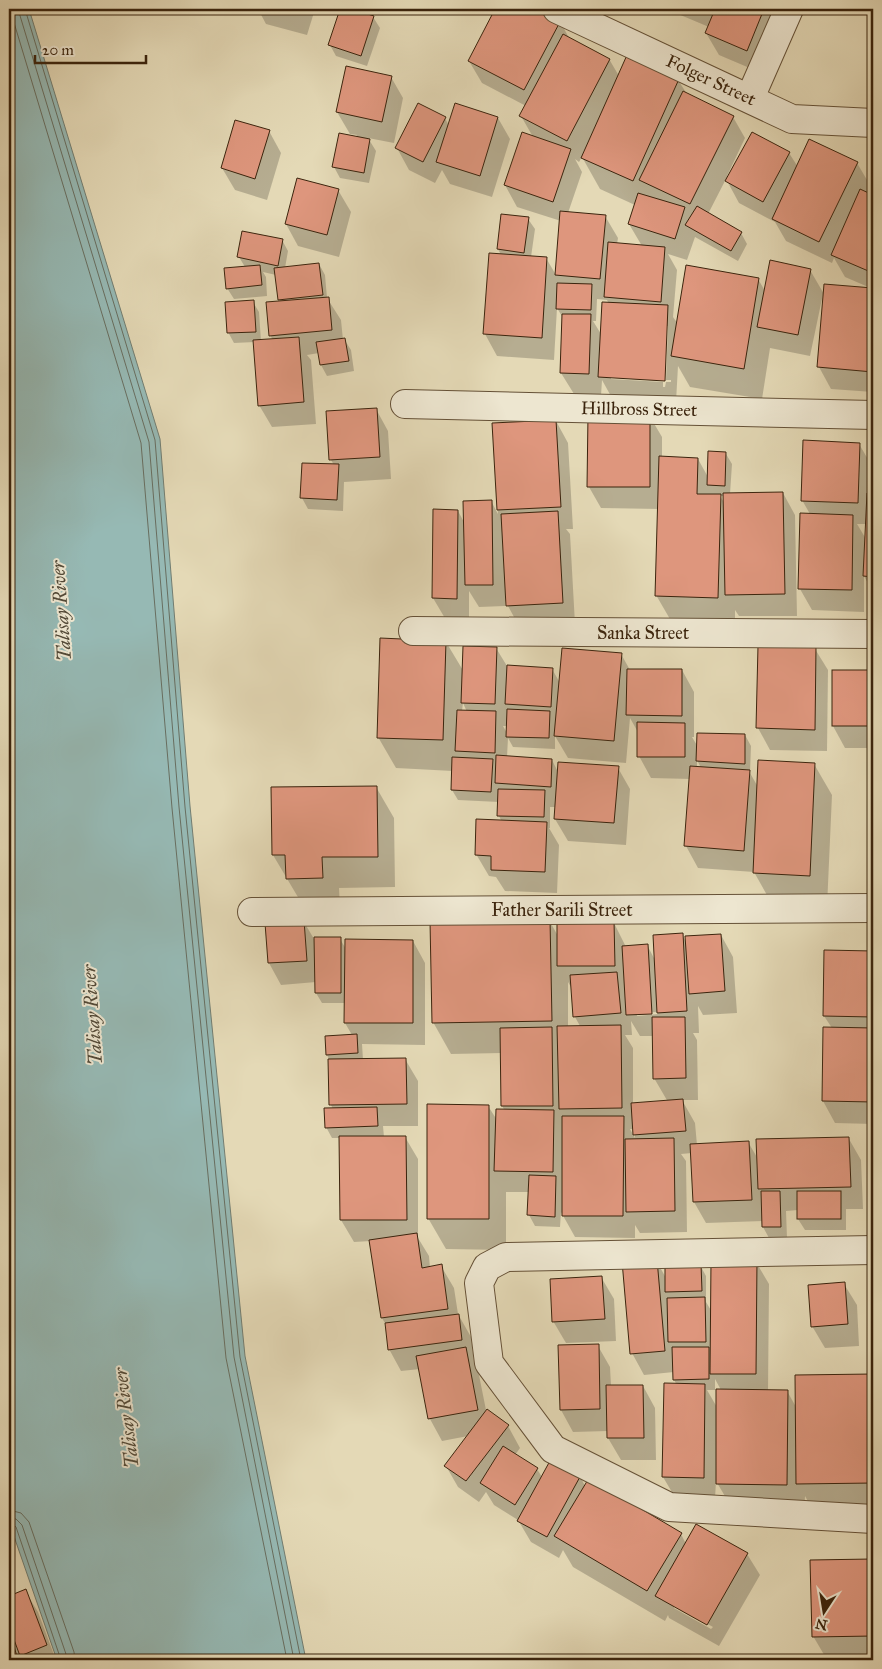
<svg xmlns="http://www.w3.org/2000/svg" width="882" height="1669" viewBox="0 0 882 1669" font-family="'IM FELL Great Primer',serif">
  <rect width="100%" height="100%" fill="#e4d9b6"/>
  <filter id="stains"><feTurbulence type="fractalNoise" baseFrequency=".004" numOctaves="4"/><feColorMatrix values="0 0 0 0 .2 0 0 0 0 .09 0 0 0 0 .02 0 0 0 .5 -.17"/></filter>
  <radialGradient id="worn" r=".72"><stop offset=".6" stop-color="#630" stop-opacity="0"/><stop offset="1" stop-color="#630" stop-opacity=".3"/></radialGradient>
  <!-- water -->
  <path fill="#96b9b4" stroke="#727d71" d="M9,9H29L160,439L190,806L245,1356L306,1660H57L9,1522Z"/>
  <!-- shadow -->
  <g fill="#0003" fill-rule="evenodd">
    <path d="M258,9H315L307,35L266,24Z"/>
    <path d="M341,9H348L373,17L380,28L367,66L336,56L330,45Z"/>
    <path d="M497,9H535L560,21L569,38L609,59L619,76L678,80L687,94L733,117L745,138L727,176L729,177L789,153L798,167L857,163L870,185L866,193L873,196V289L845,277L834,258L832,263L786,241L775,222L739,203L726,179L708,214L741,233L747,244L738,261L695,237L687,260L668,254L677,270L673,317L678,324L758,279L765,291L810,270L824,294H823L810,356L770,348L762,399L690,387L678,366L676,402L612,398L602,380L601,396L574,394L561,373L563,318L557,308L554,360L497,356L485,334L501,255L498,249L502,215L528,219L535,229L531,257L546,258L556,275L561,221L517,207L505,185L533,137L521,116L526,106L482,83L469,61ZM582,157L600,189L635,205L629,224L642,246L617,244L618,238L605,216L568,213L582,172L575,159L579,162ZM597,299L607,300L609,304L601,334L593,321H596ZM666,326H668L666,380H671V382H666L665,387H663V382L611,379V376Z"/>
    <path d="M675,9H781L759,72L719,55L706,33L709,27L678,14Z"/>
    <path d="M391,77L403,98L394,143L368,138L376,151L369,183L340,178L334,167L357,135L350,134L337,112Z"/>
    <path d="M445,118L449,126L498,118L510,139L492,197L450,184L442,170L435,183L409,170L397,148Z"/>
    <path d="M269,131L281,153L267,200L235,190L222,168Z"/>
    <path d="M298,180L338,190L351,212L339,257L298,246L286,224Z"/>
    <path d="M282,240L288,251L285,268L319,264L325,275L327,298L341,320L343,340L344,339L351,350L354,371L327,376L321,365L319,353L307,355L311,360L316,424L272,427L259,405L255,342L234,343L228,332L253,302L259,312L261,341L273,340L270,335L281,302L279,299L276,275L263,272L266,277L267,296L234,299L227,288L245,267L239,257Z"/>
    <path d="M825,286L873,290V392L831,389L819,367Z"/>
    <path d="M376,409L388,431L391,479L344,482L343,511L308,509L302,498L334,465L331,460L328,412Z"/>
    <path d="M649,415L662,437V458L698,459L708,477L726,454L732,464L730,494L783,493L795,515L797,616H739L735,610V628L674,626L656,595L659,509L601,508L589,487ZM720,496H725V504Z"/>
    <path d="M556,421L568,443L573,529H566L570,534L575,624L520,628L508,606L507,595H505V606L479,607L469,591V620H446L433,598L435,511H458L465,524L491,501L498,514L493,424Z"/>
    <path d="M859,444L872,466L871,494H873V592L864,576V612L812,610L800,589L810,514L802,500ZM857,524H867L866,539Z"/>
    <path d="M446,642L464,672L496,648L507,666L552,669L560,683L621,654L630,670H682L694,692V737H692L698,747L745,735L751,746L750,773L758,787L814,764L832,795L827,907L772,904L754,872L698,868L686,846L691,779L651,778L639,756V734L630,718L626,763L568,758L555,736V749L513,747L508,738L507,757L552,760L558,772L618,768L630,789L626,845L568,841L555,819L556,807H550V828H549L559,845L557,893L505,891L496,877L489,876L476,854L502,822L499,816V802L458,800L452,790L453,771L396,768L378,737ZM463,703L467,712L462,711ZM503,726H507V733ZM697,760L701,768H697Z"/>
    <path d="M759,648L815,649L828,670L827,751L770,750L758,728Z"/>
    <path d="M833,672H873V748H845L833,726Z"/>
    <path d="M376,787L394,818L395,887L339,888L340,909H305L273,855L272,789Z"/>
    <path d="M549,920L558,936L614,923L626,947L647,945L655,960L682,935L687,943L721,935L733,957L737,1013L703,1015L698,1006L699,1033H693L697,1040L698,1100H682L695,1123L697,1145L748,1142L758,1159L849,1139L861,1160L863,1209H846V1230H805L798,1219V1210L786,1211L787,1238H769L763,1227V1221L706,1223L694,1202L692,1153L681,1154L686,1161L687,1232L640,1233L635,1225V1238L575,1237L561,1212L560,1227L535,1226L529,1215V1192H506V1250L446,1249L428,1218L488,1106L497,1120L505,1111L502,1106V1053L451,1054L433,1022ZM568,982L571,987L575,1017L580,1026L568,1027ZM658,1012V1014L637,1016V1013ZM631,1021L640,1036H654V1078L668,1102L633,1104V1048L625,1035H632ZM630,1129H634L635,1138Z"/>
    <path d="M304,922L314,939H340L346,949L413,941L425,963V1045L362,1044L363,1060L405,1059L418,1081V1126H383L384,1137H405L418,1159V1238L429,1256L430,1268L441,1266L454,1288L458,1314L471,1337L474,1362L478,1370L486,1410L508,1426L520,1448L515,1455L537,1469L542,1477L580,1476L585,1486L681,1534L686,1544L747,1554L760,1575L719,1646L669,1618L668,1615L665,1621L573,1567L563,1550L559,1558L531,1542L518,1520L494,1505L486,1492L479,1502L458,1487L446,1466L468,1436L442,1441L430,1419L420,1369L401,1371L389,1349L386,1325L382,1318L371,1241L354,1242L341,1220V1138H332L326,1127L333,1109L331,1105L329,1059L327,1055L352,1035L345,1023V1003H322L316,993V982L281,985L269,963L266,924ZM674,1605L713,1627L711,1629L674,1608Z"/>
    <path d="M825,951L873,952V1124L835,1123L823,1101L832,1028L824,1016Z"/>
    <path d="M656,1260L666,1278L700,1265L706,1276V1302L712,1312L756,1262L769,1284L768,1391H787L796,1407V1376L873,1375V1514H815L805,1496L804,1516L736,1515L716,1481L715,1499H676L663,1477L677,1385L674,1380V1372L644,1375L632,1353ZM715,1379L721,1390L718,1409L707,1390H715Z"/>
    <path d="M601,1277L614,1299L616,1341L566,1343L553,1321Z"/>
    <path d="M844,1284L857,1305L859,1346L825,1348L812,1326Z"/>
    <path d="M598,1346L610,1367L611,1386H643L655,1408L656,1460H621L608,1438V1431L573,1432L561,1410Z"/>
    <path d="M872,1560L873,1563V1658H826L813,1636Z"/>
    <path d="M25,1591L38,1612L56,1660H9V1631L13,1638L14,1637L9,1623V1597Z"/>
  </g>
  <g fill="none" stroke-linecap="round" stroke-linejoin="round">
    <!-- shore -->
    <g stroke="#686e60" stroke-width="1">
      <path d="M11,9L12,16L141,443L172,808L226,1358L287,1660"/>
      <path d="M18,9L149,442L179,807L234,1357L294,1660"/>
      <path d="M25,9L155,440L185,807L240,1357L301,1660"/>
      <path d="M9,1510L21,1513L29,1522L74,1652L75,1660"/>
      <path d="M9,1517L16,1519L22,1525L68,1660"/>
      <path d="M9,1523L13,1524L16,1527L61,1660"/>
    </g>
  </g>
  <!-- building -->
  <g fill="#de967d" stroke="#3b240d">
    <path d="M340,9H352L374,16L361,56L328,45Z"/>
    <path d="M495,9H538L561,20L524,90L468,61Z"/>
    <path d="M715,9H764L747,51L705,33Z"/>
    <path d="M563,34L610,59L567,141L519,116Z"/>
    <path d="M627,55L679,79L633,181L581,158Z"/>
    <path d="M346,66L392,76L382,122L336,112Z"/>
    <path d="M683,91L734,116L690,204L639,180Z"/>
    <path d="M418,103L446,117L423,162L395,148Z"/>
    <path d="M455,103L498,117L480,176L436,162Z"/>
    <path d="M235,120L270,130L255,179L221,168Z"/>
    <path d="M522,132L571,149L553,202L504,185Z"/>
    <path d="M752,132L790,152L763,202L725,181Z"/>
    <path d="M339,133L370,139L364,173L332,167Z"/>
    <path d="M809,139L858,162L819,242L772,219Z"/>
    <path d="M297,178L339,189L327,235L285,224Z"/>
    <path d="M860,189L873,195V273L831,255Z"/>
    <path d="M638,193L685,207L675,239L628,224Z"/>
    <path d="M697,206L742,232L731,251L685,225Z"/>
    <path d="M560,211L606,215L600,279L555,275Z"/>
    <path d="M501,214L529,217L524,253L497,249Z"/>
    <path d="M242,231L283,239L278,266L237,257Z"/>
    <path d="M608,242L665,247L661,302L604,297Z"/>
    <path d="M489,253L547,257L542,338L483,334Z"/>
    <path d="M770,260L811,269L798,335L757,327Z"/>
    <path d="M319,263L323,295L278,300L274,268Z"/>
    <path d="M260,265L262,285L226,289L224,268Z"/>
    <path d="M686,265L759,278L744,369L671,356Z"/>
    <path d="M557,283L592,284L591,310L556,309Z"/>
    <path d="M824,284L873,288V372L817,367Z"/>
    <path d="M329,297L332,330L269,336L266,302Z"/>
    <path d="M254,300L256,332L227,333L225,302Z"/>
    <path d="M602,302L668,305L665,381L598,377Z"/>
    <path d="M562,314H591L589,374L560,373Z"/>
    <path d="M299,337L304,402L258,406L253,340Z"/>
    <path d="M345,338L349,361L320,365L316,342Z"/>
    <path d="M377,408L380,457L329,460L326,411Z"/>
    <path d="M650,414V487H587L588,415Z"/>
    <path d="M556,420L561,507L497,510L492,423Z"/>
    <path d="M803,440L860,443L858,503L801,501Z"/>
    <path d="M708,451L726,452L725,486L707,485Z"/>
    <path d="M659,456L698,458L697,494H721L718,598L655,596Z"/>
    <path d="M302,463L339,464L337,500L300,498Z"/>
    <path d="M783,492L785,594L725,595L723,493Z"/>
    <path d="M867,493H873V577L863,576Z"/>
    <path d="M492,500L493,585H465L463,501Z"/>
    <path d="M433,509L458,510L457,599L432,598Z"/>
    <path d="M558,511L563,603L506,606L501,514Z"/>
    <path d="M800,513L853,515L852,590L798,589Z"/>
    <path d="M380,638L446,641L443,740L377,738Z"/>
    <path d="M463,646L497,647L495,704L461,703Z"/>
    <path d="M758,646L816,647L815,730L756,728Z"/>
    <path d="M562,648L622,653L614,741L554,736Z"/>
    <path d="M507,665L553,668L551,707L505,704Z"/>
    <path d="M627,669H682V716L626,715Z"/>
    <rect x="832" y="670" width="41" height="56"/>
    <path d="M507,709L550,711L549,738L506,737Z"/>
    <path d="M457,710L496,711L495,753L455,751Z"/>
    <path d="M637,722L685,723V757H637Z"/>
    <path d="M697,733L745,734V764L696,761Z"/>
    <path d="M496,755L552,759L551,787L495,783Z"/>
    <path d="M452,757L493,759L491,792L451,790Z"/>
    <path d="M758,760L815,763L810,876L753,873Z"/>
    <path d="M558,762L619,766L614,823L554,819Z"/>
    <path d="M690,766L750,770L744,851L684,846Z"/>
    <path d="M377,786L378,857H322L323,878L286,879L285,855H272L271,787Z"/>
    <path d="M498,789L545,790L544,817L497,816Z"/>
    <path d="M476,819L547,822L545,872L491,870V856L475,855Z"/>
    <path d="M550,919L552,1021L432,1023L430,921Z"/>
    <path d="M304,920L307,961L268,963L265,923Z"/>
    <path d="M614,921L615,966H557V922Z"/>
    <path d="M683,933L687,1011L657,1013L653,935Z"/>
    <path d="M721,934L725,991L689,994L685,936Z"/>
    <path d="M314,937H341V993H315Z"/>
    <path d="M345,939L413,940V1023H344Z"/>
    <path d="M648,944L652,1014L626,1015L622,946Z"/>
    <path d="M824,950L873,951V1017L823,1016Z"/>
    <path d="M617,972L621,1013L573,1017L570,975Z"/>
    <path d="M652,1017H685L686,1078L653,1079Z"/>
    <path d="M621,1025L622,1108L559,1109L557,1026Z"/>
    <path d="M552,1027L553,1106H501L500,1028Z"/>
    <path d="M823,1027L873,1028V1102L822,1101Z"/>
    <path d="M357,1034L358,1053L326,1055L325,1036Z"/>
    <path d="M406,1058L407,1104L329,1105L328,1059Z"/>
    <path d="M683,1099L686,1131L633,1135L631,1103Z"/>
    <path d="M427,1104L489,1105V1219H427Z"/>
    <path d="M377,1107L378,1126L325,1128L324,1108Z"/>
    <path d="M496,1109L554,1110L553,1172L494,1171Z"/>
    <path d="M562,1116H624L623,1216H562Z"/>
    <path d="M339,1136H406L407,1220H340Z"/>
    <path d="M849,1137L851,1187L758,1189L756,1139Z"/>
    <path d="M674,1138L675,1211L626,1212L625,1139Z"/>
    <path d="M749,1141L752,1200L693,1202L690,1144Z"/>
    <path d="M529,1175L556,1176L555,1217L527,1215Z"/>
    <path d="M761,1191H780L781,1227H762Z"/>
    <rect x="797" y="1191" width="44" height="28"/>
    <path d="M417,1233L422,1268L442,1264L448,1309L381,1318L369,1240Z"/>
    <path d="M657,1259L665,1351L630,1354L622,1261Z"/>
    <path d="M711,1261H757L756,1374H710Z"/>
    <path d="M701,1264L702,1291L665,1292V1265Z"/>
    <path d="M602,1276L605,1319L552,1322L550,1279Z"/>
    <path d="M845,1282L848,1324L811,1327L808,1285Z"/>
    <path d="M705,1297L706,1342H668L667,1298Z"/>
    <path d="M459,1314L462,1340L388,1350L385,1323Z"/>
    <path d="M599,1344L600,1409L560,1410L558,1345Z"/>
    <path d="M466,1347L478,1410L428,1419L416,1356Z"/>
    <path d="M672,1347H709V1379L673,1380Z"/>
    <path d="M873,1374V1483L796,1484L795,1375Z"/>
    <path d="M664,1383L705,1384L704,1478L662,1477Z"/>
    <path d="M606,1385H643L644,1438H607Z"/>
    <path d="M716,1389L788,1390L787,1485L716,1484Z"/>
    <path d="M487,1409L509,1425L466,1481L444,1466Z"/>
    <path d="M503,1446L538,1468L515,1505L480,1483Z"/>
    <path d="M551,1459L581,1475L547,1537L517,1521Z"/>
    <path d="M589,1478L682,1533L647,1591L554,1536Z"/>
    <path d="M696,1524L748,1553L707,1625L655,1596Z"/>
    <path d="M872,1559L873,1636L812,1637L810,1560Z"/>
    <path d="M26,1589L47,1645L20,1656L9,1626V1596Z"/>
    <path d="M9,1629L18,1660H9Z"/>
  </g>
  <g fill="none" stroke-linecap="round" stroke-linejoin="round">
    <defs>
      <g id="minor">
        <path d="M557,9L792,119L873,123"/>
        <path d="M750,98L789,9"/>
        <path d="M405,404L873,415"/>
        <path d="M413,631L873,634"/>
        <path d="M252,912L873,908"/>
        <path d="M873,1250L506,1257L487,1267L479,1283L489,1363L553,1449L669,1507L873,1519"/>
      </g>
    </defs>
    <!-- minor casing -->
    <use href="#minor" stroke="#655137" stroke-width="30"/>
    <!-- minor -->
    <use href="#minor" stroke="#ede6d0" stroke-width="28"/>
  </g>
  <g text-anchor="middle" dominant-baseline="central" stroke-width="4" stroke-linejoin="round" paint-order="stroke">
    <!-- street labels -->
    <g font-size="18" fill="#3b240d" stroke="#ede6d0">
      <text transform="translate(711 80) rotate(25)">Folger Street</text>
      <text transform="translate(639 409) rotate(1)">Hillbross Street</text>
      <text x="643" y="633">Sanka Street</text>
      <text x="562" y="910">Father Sarili Street</text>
    </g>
    <!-- water labels -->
    <g font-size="19" font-style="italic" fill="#524937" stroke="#ede6d0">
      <text transform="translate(61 611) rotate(-94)">Talisay River</text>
      <text transform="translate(92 1015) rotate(-94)">Talisay River</text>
      <text transform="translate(126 1418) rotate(-97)">Talisay River</text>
    </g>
  </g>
  <!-- margin -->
  <rect width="882" height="1669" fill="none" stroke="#e4d9b6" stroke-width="30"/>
  <rect x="10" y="10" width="862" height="1649" fill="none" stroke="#3b240d" stroke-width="2.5"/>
  <rect x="15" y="15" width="852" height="1639" fill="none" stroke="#3b240d"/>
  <!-- north arrow -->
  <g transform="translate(824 1612) rotate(192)" stroke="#ede6d0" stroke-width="4" paint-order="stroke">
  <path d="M0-4L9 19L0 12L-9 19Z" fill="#3b240d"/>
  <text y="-8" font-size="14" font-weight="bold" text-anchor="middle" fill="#3b240d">N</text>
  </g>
  <!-- scale -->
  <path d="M35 55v8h111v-8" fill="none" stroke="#3b240d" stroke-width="2.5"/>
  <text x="42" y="55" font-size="15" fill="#3b240d" stroke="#ede6d0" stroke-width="4" paint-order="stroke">20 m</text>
  <rect width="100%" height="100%" filter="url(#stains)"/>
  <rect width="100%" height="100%" fill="url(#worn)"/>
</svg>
